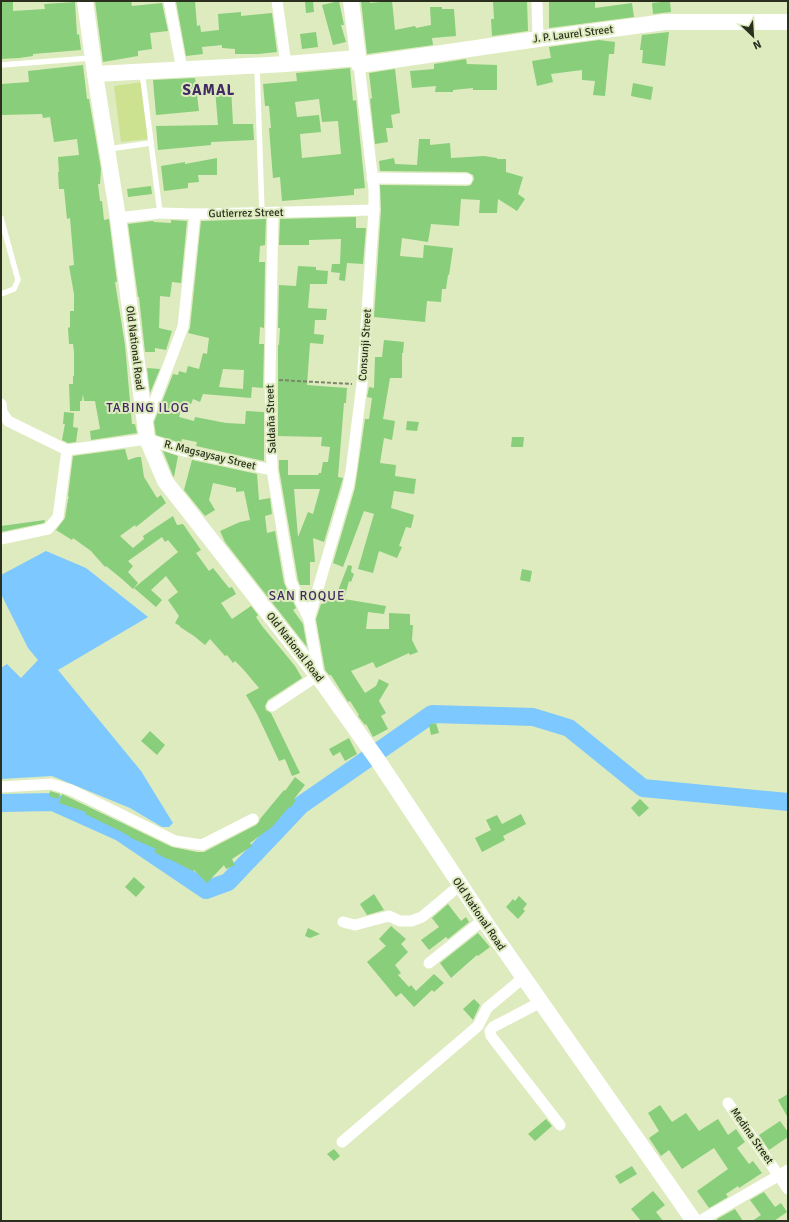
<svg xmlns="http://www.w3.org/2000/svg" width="789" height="1222" viewBox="0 0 789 1222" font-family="Signika,sans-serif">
  <rect width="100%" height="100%" fill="#deebbf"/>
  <!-- green -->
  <path fill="#cce291" d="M142,82L148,139L121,142L114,86Z"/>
  <!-- water -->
  <path fill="#7dc8fe" d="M46,551L86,568L148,617L58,670L141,771L173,823L169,827H162L130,808L52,776L1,779V668L7,664L21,678L38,660L28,648L1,594V575Z"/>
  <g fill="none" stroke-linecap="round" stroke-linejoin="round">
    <!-- river -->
    <path stroke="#7dc8fe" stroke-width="18" d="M1,803L53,802L120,832L206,890L228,882L301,805L432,714L533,717L569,728L643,788L788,802"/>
  </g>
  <!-- building -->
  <g fill="#88ce7b" fill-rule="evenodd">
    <path d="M2,1H13V11L45,9L44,4L75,2L77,35L79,34L81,50L33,54V56L19,58L1,59Z"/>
    <path d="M95,1H131L132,6L162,3L168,31L150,33L152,49L138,51V56L103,62Z"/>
    <path d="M176,1H195L197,26L200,25L201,32L219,30L218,14L241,12V16L272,13L277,52L258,54H235V49L222,48V45L202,47L203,54L186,56Z"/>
    <path d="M305,1H313L314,12L306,13Z"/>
    <path d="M339,1L344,25H341L346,42L333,45L322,5Z"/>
    <path d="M361,1H369L370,3L392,1L395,30L415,26L416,28L431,25L430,7H442V9H454L456,36L432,38L433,45L367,54Z"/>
    <path d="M493,1H527L528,31L492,36L491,19H494Z"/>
    <path d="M549,1H595V8L632,3L634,17L549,28Z"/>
    <path d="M670,1L671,12L653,14L652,3Z"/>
    <path d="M316,32L318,47L302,49L300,34Z"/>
    <path d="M669,32L665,66L642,63L643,50H640L642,35Z"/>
    <path d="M599,40L615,42L614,54H609L605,96L593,95L595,81L582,80V70L551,74L553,82L537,86L532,61L551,58L549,47Z"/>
    <path d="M466,59L467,64L497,65V90H473V88L453,90V92H435L436,86L412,88L410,71L434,69V64Z"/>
    <path d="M83,65L87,99H89L101,169L100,184H98L100,201H102L104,220L109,219L117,282H115L125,345L132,424H135L137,433L91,440L90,431L100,429L95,401H84L83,394L82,401H80V411H70L69,384H73V376H74V352L73,344H69L68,328L70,327V311H74V294L69,266L74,265L70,218L67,219L64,189H59L58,172H59L58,157L79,155L77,139L54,142L50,117L43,118L42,114L1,115V84L29,82L28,71Z"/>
    <path d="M350,68L353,101L356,100L365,188L354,189V195L282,201L280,177L273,178L269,128H271L269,106H265L263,84L297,81L296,73ZM319,99L322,122L338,121L341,154L302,158L300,134L321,132L319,115L297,117L295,102Z"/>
    <path d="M395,69L400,113L391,115L393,128H386L388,142L375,144L370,99L372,98L369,73Z"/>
    <path d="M195,78L199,111L156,115L153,80Z"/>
    <path d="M633,83L653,87L651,100L631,96Z"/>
    <path d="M231,88L233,124H253L254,140L211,142V145L158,150L156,126L218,125L215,89Z"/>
    <path d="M419,139H430V145L450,143L451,158L484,156L497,158V159H506V172L523,177L518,194L525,199L517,211L498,199L497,213H479L480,200L461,199L459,226L431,224L428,242L402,238L400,256L423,258L424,245L453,248L449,275H448L446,289H442L441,302L427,301L425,322L374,317L381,210L380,185L467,186L471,185L474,179L473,175L467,172L380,171L379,161L394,158L395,164L417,165Z"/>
    <path d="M217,158V175H198L199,182L188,183V188L164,191L161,166L185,162V164Z"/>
    <path d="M151,186L152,194L128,197L127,189Z"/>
    <path d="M356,217V228H366L363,264L347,263L345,281L339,280L340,273L331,272L332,264H340L341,239L309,240V245H279L280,219Z"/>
    <path d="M266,219L265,245L260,246L259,262H265L264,328L260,327L259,344H264L263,388L252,387L251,398L203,394L200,402L193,399L191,404L183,402L179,417L194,421L195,417L226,423L245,424L246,411L264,412V461L196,446L197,442L182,439L181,443L156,435L154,422L173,374L178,375L179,371L186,373L188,366L199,369L203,353L207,354L209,338L188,333L190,328L201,221ZM223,369L244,370L243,389L219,387Z"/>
    <path d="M171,220L187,221L181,283L172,282L170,297L160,296L159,328L172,331L166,350L155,348V352H145L139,297H138L128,224L153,221L154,222L171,223Z"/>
    <path d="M298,266L316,267V270L328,271L327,284H310L308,308L327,309L326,320H315L314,334L324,335L323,344L310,343L307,385L347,388L346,403H344L338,477L343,478L341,485L324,542L313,538L315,562H310V585H300L298,580L279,469V460H288V475H318L319,473H321L323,462H328L330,447L321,446L322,437L278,436V345H279L280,328H278L279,285L296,286ZM294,489H320L313,514L308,512L298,537Z"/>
    <path d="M384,340L404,342L403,353H402V378H390L383,419L395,421L392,440L384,438L380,463L396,465L395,476L416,479L414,494L394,491L391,508L414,515L411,528L406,527L399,546L402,547L397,558L379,551L373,573L358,569L374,514L364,511L343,567L333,563L355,488L365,419H369L372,398L367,397L369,387L374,388L375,357H382Z"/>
    <path d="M147,368L160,369L150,393Z"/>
    <path d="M64,412L74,413L73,427L78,428L76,442L68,443L62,440L65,424H63Z"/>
    <path d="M407,421L419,422L417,431L406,430Z"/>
    <path d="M512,437H524L523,447H511Z"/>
    <path d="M125,449L128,460L137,457H141L144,477L157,498L161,495L166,503L136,527L135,525L120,536L133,548L144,539L143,536L173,516L177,525L183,524L201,550L196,553L209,571L213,568L229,588L232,587L236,594L221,603L232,619L251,606L258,615L256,617L262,626L295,666L302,678L268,700L265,706L266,710L271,713L300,773L292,776L285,759L279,761L257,714L246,695L259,688L243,669L235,661L233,663L227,655L225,656L210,639L205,645L194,636L180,627V626L175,623L179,616L168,600L178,592L166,576L151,590L162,600L156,607L134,588L178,552L168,540L165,542L162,537L128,561L133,566L128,572L138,583L133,589L122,579L106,566L105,567L91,551L73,538L72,540L56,530L65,518L68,499L69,498L68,496L73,456Z"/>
    <path d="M163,451L178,456L174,477L173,476Z"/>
    <path d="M192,460L257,474L259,500L270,498L272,514L265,516L267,533L275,531L284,583L296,608L293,610L303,624L307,647L225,542L220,531L240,522L250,520L244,491L236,492V488L213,483L209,500L215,510L205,516L184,490Z"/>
    <path d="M45,520L44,523L1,532V526Z"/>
    <path d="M348,565L352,566L351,572L354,574L351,582L349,581L344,599L386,606L384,614L368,612L366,629H389V613L410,614V625H413L412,640L418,652L410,655L409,653L376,668L373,662L351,671L365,693L376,686L379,679L389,684L379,701L386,713L381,716L388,729L373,737L366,724L365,725L358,716L359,715L350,701L348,702L331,675H329L325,670L316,619L321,604H323L326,594L336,596Z"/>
    <path d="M522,569L532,571L530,582L520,580Z"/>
    <path d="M436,723L439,733L431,735L429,725Z"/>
    <path d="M150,731L165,745L157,755L141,741Z"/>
    <path d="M349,738L357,754L345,761L340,752L333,756L329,749Z"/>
    <path d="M295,777L305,785L294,799L296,800L290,808L289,807L272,827L250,843L252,846L232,859L235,865L226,869L224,865L207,883L194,870L193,871L167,858V859L154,852L156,849L129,837V836L118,830L85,814L86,812L59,803L62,794L68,797L172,847L197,852H204L256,825L259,822L260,819L284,790L285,791Z"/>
    <path d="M50,791L60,794L58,799L49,796Z"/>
    <path d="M640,799L649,808L639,817L631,808Z"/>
    <path d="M521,814L526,824L503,836L505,840L482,852L475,838L491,830L486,820L497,815L502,824Z"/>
    <path d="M134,877L145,887L136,897L125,887Z"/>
    <path d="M374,894L384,910L367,915L360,904Z"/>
    <path d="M519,896L527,904L523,909L525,911L518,919L506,907L513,899L515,901Z"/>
    <path d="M448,904L461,921L466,917L469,922L448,939L446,937L429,950L421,940L439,927L432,918Z"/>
    <path d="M391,926L406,939L401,944L408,952L395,965L401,973L398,975L409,987L411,985L416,991L434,974L444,983L434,992L432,990L414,1007L401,993L396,997L367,962L386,946L379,939Z"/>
    <path d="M308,928L320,934L310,938L305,936Z"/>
    <path d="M478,933L490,947L478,956L477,955L451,978L440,963Z"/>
    <path d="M474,999L480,1005L473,1020L463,1009Z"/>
    <path d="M788,1094V1118L778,1100Z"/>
    <path d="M660,1105L672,1122L686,1113L699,1131L718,1119L728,1135L736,1129L745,1142L737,1148L749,1164L753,1161L762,1173L739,1188L738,1186L726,1194L728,1197L709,1208L697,1191L728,1169L714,1148L682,1169L669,1150L661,1156L649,1138L659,1131L648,1113Z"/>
    <path d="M546,1119L552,1126L535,1141L528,1134Z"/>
    <path d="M780,1121L788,1132V1137L769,1150L759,1135Z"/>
    <path d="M334,1149L340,1156L334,1161L327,1154Z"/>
    <path d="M632,1166L637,1174L620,1184L615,1176Z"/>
    <path d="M653,1191L665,1205L656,1212L663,1221H641L631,1209Z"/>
    <path d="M764,1192L775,1207L781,1203L787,1212L774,1221H752L761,1215L750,1200Z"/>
    <path d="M735,1209L743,1221H718L717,1219Z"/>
  </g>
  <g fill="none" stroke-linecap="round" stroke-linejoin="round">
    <!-- path -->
    <path stroke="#7c8568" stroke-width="2" stroke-dasharray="4 2" stroke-linecap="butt" d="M279,380L352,384"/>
    <!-- lane -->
    <g stroke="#fff" stroke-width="5.5">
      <path d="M1,65L91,58"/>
      <path d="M257,67L262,213"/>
      <path d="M142,72L160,213"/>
      <path d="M108,149L151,143"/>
      <path d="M1,218L18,280L14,289L1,294"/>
    </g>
    <!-- street -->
    <g stroke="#fff" stroke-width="11">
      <path d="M169,1L182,70"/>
      <path d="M277,1L286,64"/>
      <path d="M537,1L538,39"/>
      <path d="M372,178L467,179"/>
      <path d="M273,213L270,380L272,470L291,582L309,619L319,676"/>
      <path d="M118,218L160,213L195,214L374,210"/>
      <path d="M1,404L2,412L8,421L67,450L147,439L184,451L272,470"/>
      <path d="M146,424L183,327L195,214"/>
      <path d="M1,539L48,529L58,517L67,450"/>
      <path d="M309,619L348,487L351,471L362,384L374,210V190L359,65"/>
      <path d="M272,706L317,676"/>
      <path d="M1,787L51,784L71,790L175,841L202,845L253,819"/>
      <path d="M343,922L355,925L389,916L400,921H411L422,917L460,885"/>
      <path d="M429,963L483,920"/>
      <path d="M541,1002L493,1027L490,1031L491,1036L560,1125"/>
      <path d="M728,1103L788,1189"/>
      <path d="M342,1142L478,1026L487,1008L523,978"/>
      <path d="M700,1221L788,1170"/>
    </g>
    <!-- secondary -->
    <g stroke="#fff" stroke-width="16">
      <path d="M85,1L95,74L118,218L147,439L165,481L320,679L379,762L487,925L694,1221"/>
      <path d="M351,1L359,65L538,39L665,22H788"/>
      <path d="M95,74L286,64L358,58"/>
    </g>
  </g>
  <g text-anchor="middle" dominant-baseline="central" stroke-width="4" stroke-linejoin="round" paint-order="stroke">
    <!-- street labels -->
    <g font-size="11" fill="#2a2f1e" stroke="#deebbf">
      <text transform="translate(573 34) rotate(-7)">J. P. Laurel Street</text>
      <text transform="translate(246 213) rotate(-1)">Gutierrez Street</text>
      <text transform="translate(365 345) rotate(-86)">Consunji Street</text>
      <text transform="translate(135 348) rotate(83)">Old National Road</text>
      <text transform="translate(271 419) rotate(-92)">Saldaña Street</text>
      <text transform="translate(210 455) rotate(14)">R. Magsaysay Street</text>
      <text transform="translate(295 647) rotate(52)">Old National Road</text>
      <text transform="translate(479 914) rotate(56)">Old National Road</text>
      <text transform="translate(752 1136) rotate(55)">Medina Street</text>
    </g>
    <!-- quarter labels -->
    <g font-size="13" letter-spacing="1" fill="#412963" stroke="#deebbf">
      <text x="148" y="408">TABING ILOG</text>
      <text x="307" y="596">SAN ROQUE</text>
    </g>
    <!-- district labels -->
    <g font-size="15" font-weight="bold" letter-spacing="1" fill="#412963" stroke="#deebbf">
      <text x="209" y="90">SAMAL</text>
    </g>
  </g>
  <!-- border -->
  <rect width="789" height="1222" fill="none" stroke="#2a2f1e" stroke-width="4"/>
  <!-- north arrow -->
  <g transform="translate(753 36) rotate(155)" stroke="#deebbf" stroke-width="3" paint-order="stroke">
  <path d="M0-3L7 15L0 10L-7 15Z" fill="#2a2f1e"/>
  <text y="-6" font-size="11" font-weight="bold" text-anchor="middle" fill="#2a2f1e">N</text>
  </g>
</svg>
